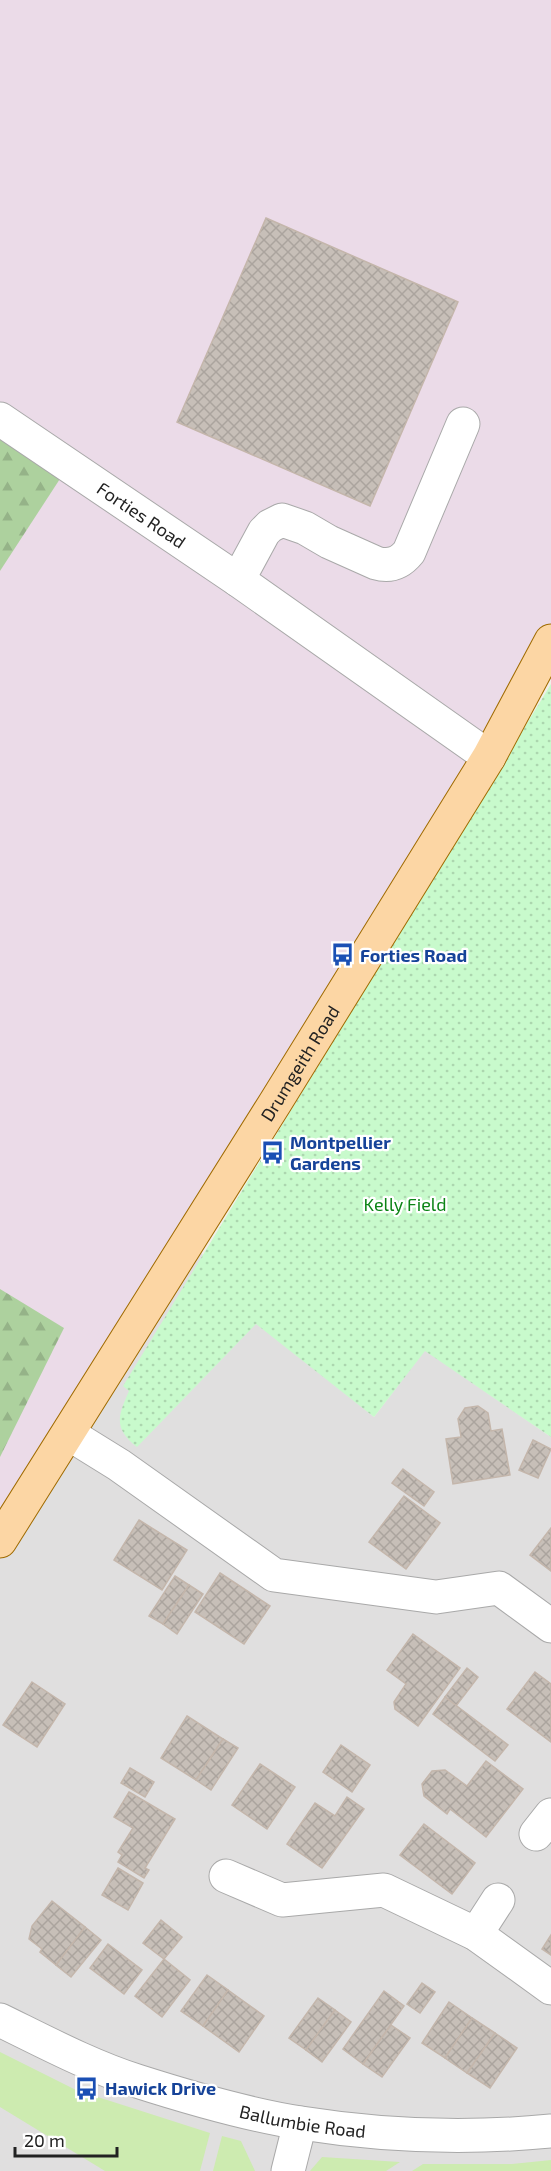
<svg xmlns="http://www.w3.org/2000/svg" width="551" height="2171" viewBox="0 0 551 2171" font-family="'Exo 2',sans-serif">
  <defs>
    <pattern id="forest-firs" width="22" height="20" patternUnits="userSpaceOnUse" patternTransform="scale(1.5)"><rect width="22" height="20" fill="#add19e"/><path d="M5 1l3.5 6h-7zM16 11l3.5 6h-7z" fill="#95b388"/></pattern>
    <pattern id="park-dots" width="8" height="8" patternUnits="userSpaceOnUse" patternTransform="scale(1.5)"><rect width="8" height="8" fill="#c8facc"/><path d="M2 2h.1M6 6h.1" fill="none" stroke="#acd6af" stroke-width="1.8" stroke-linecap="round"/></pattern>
    <pattern id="building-cross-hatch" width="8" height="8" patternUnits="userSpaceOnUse" patternTransform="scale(1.5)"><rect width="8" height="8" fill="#c7bfb8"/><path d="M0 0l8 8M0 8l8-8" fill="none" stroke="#aba49e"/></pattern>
  </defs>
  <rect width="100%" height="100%" fill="#f2efe9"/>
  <!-- residential -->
  <path fill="#e0dfdf" d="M192,1236L223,1290L374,1417L425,1350L551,1437V2171H0V1541Z"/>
  <!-- industrial -->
  <path fill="#ebdbe8" d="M0,0H551V641L0,1541Z"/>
  <!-- grass -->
  <g fill="#cdebb0">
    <path d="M0,2052L76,2090L210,2133L200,2171H105L0,2107Z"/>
    <path d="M222,2136L241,2141L255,2171H213Z"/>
    <path d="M322,2157L400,2162L386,2171H310Z"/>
    <path d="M551,2160V2171H412L423,2164H512Z"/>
  </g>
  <!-- forest -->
  <g fill="url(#forest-firs)">
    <path d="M0,419L69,465L0,571Z"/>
    <path d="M0,1289L64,1328L0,1457Z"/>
  </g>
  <!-- park -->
  <path fill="url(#park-dots)" d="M551,684V1437L425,1351L374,1417L256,1324L137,1447C113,1428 118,1416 129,1391L123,1386Z"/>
  <!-- building -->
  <g fill="url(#building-cross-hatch)" stroke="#c4b6ab" stroke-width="1.5">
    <path d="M266,218L458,302L370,506L177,422Z"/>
    <path d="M478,1406L488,1413L491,1431L502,1429L510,1475L453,1484L446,1439L461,1437L458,1419L465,1408Z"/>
    <path d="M533,1440L551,1449L538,1478L519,1470Z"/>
    <path d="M403,1469L434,1492L424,1506L392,1483Z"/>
    <path d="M404,1496L440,1523L406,1569L369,1542Z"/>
    <path d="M139,1520L187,1550L162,1590L114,1560Z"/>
    <path d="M551,1528V1571L530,1555Z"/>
    <path d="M220,1573L270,1606L244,1644L195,1612Z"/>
    <path d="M175,1576L189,1585L163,1624L149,1616Z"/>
    <path d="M189,1585L203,1594L177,1634L163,1624Z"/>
    <path d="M413,1634L460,1668L418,1726L395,1709L394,1702L406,1684L387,1670Z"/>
    <path d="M467,1668L478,1677L456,1706L445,1697Z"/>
    <path d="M535,1672L551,1684V1742L507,1709Z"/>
    <path d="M32,1682L65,1704L37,1747L3,1725Z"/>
    <path d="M445,1697L508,1745L495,1761L433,1714Z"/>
    <path d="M187,1716L223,1739L196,1780L161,1758Z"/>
    <path d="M223,1739L238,1748L211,1790L196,1780Z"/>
    <path d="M341,1745L370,1765L352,1792L323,1772Z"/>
    <path d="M486,1761L523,1789L486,1837L450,1809L447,1814L424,1796L422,1784L432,1771L445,1770L467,1786Z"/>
    <path d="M260,1764L295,1787L267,1829L232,1805Z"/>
    <path d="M130,1768L154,1782L145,1797L121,1783Z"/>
    <path d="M129,1792L175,1819L145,1868L149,1870L144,1878L118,1862L122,1855L118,1852L133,1828L114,1817Z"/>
    <path d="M347,1797L364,1809L322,1868L287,1844L315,1803L335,1816Z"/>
    <path d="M424,1824L475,1863L452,1894L400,1855Z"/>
    <path d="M118,1868L143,1883L128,1910L102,1895Z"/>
    <path d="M52,1901L85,1927L56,1965L40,1952L42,1949L29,1939L32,1926Z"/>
    <path d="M161,1920L182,1937L164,1959L143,1943Z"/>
    <path d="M85,1927L101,1940L71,1977L56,1965Z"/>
    <path d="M551,1935V1955L542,1949Z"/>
    <path d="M108,1944L142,1970L124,1994L90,1968Z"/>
    <path d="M164,1959L190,1980L162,2017L135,1996Z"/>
    <path d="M207,1975L228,1990L203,2026L181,2011Z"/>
    <path d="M422,1983L435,1992L420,2013L407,2004Z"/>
    <path d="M228,1990L264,2016L239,2052L203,2026Z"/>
    <path d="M384,1991L404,2006L363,2064L343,2049Z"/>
    <path d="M318,1998L335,2010L306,2050L289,2038Z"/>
    <path d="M449,2002L472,2018L445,2058L422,2043Z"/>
    <path d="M335,2010L351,2022L322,2062L306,2050Z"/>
    <path d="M472,2018L495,2033L467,2073L445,2058Z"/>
    <path d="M391,2025L410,2038L382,2077L363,2064Z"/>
    <path d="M495,2033L517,2048L490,2088L467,2073Z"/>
  </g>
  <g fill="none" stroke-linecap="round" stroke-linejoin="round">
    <defs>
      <g id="minor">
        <path id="s1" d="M0,419L238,580L489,757"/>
        <path d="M238,580L264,532L270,526L282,520L305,528L329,542L376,563C390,567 400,563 409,552L463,424"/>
        <path d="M69,1434L119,1465L274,1575L436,1597L499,1588L551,1626"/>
        <path d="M536,1834L551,1815"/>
        <path d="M226,1876L282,1900L384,1890L476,1934L551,1988"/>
        <path d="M476,1934L498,1900"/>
        <path id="s2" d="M0,2020C45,2042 90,2066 137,2081C187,2097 249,2115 301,2123C383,2136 468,2139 551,2131"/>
        <path d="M288,2171L300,2123"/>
      </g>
      <g id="major">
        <path id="s3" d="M0,1541L275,1103L489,757L551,641"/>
      </g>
    </defs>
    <!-- minor casing -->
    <use href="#minor" stroke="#a9a9a9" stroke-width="35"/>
    <!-- major casing -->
    <use href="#major" stroke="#a06b00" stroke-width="35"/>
    <!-- minor -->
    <use href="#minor" stroke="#fff" stroke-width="33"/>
    <!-- major -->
    <use href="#major" stroke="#fcd6a4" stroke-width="33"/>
  </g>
  <!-- icons -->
  <defs>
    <symbol id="bus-bare" viewBox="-9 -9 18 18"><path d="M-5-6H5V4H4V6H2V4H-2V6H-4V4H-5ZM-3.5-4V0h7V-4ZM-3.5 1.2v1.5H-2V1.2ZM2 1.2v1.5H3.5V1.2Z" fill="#1a4fb4" stroke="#fff" stroke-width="2.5" paint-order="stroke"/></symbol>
  </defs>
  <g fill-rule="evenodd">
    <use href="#bus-bare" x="326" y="938" width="33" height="33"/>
    <use href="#bus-bare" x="256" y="1136" width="33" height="33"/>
    <use href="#bus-bare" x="70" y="2072" width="33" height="33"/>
  </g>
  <g text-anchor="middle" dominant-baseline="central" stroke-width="4.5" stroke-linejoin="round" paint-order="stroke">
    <!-- street labels -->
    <g font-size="18" fill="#222" stroke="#fff">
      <text stroke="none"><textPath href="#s1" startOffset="171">Forties Road</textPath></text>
      <text stroke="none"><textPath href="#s3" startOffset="564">Drumgeith Road</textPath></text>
      <text stroke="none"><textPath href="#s2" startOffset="321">Ballumbie Road</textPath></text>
    </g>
    <!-- transit labels -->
    <g font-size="18" font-weight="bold" fill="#164399" stroke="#fff" text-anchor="start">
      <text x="360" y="955">Forties Road</text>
      <text x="290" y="1142">Montpellier<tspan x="290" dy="21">Gardens</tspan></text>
      <text x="105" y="2088">Hawick Drive</text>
    </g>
    <!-- park labels -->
    <g font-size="18" fill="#0c8416" stroke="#fff">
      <text x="405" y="1204">Kelly Field</text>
    </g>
  </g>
  <!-- scale -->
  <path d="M15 2147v9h102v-9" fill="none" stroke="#222222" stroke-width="3"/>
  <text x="24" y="2147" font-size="18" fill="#222222" stroke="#ffffff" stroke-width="4.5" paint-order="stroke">20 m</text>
</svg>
